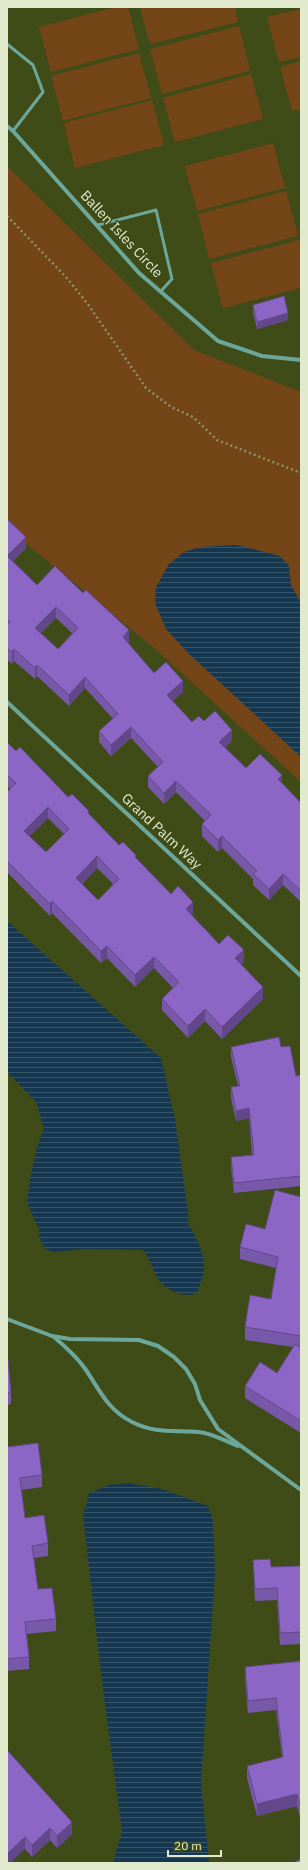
<svg xmlns="http://www.w3.org/2000/svg" width="308" height="1870" viewBox="0 0 308 1870" font-family="'IBM Plex Sans',sans-serif">
  <defs>
    <pattern id="water-rules" width="6" height="5" patternUnits="userSpaceOnUse"><rect width="6" height="5" fill="#153850"/><path d="M0 2.5h6" fill="none" stroke="#375568"/></pattern>
  </defs>
  <rect width="100%" height="100%" fill="#404c17"/>
  <!-- grass -->
  <g fill="#744517">
    <path d="M116,7H128L139,49L51,72L39,27Z"/>
    <path d="M140,7H235L238,22L150,44Z"/>
    <path d="M301,9V57L279,62L267,17Z"/>
    <path d="M239,26L250,71L162,94L150,49Z"/>
    <path d="M139,53L151,98L63,121L51,76Z"/>
    <path d="M301,61V109L292,111L280,67Z"/>
    <path d="M251,74L263,119L175,142L163,98Z"/>
    <path d="M152,100L164,145L75,168L64,123Z"/>
    <path d="M273,143L285,188L197,211L185,166Z"/>
    <path d="M7,166L194,350L301,392V782L153,647L7,528Z"/>
    <path d="M286,191L298,236L209,259L198,214Z"/>
    <path d="M299,240L301,247V288L223,308L211,263Z"/>
  </g>
  <!-- water -->
  <g fill="url(#water-rules)">
    <path d="M237,545L280,556L289,566L291,585L301,603V757L188,653L166,629L155,603L156,587L169,564L184,552L200,547Z"/>
    <path d="M7,921L161,1058L175,1119L189,1220L186,1221C196,1236 205,1252 204,1271C203,1278 199,1286 197,1293C183,1299 162,1289 156,1275C151,1265 150,1259 143,1250L84,1249L53,1252L45,1249L39,1237V1227L37,1226L27,1202L30,1179L37,1147L44,1129L36,1102L7,1072Z"/>
    <path d="M128,1483L162,1489L208,1506L213,1520L215,1574L201,1783L209,1863H113L122,1831L102,1682L83,1515L89,1493L109,1485Z"/>
  </g>
  <g fill="none" stroke-linecap="round" stroke-linejoin="round">
    <!-- path -->
    <path stroke="#8a946b" stroke-width="2.5" stroke-dasharray="2 3" stroke-linecap="butt" d="M7,216L66,277L87,303L146,388L171,407L193,417L217,440L301,473"/>
    <!-- lane -->
    <g stroke="#6ca79c" stroke-width="3">
      <path d="M7,44L33,65L43,92L13,131"/>
      <path d="M98,225L156,210L172,279L161,291"/>
    </g>
    <!-- street -->
    <g stroke="#6ca79c" stroke-width="4">
      <path d="M7,126L13,131L139,273L218,341L262,356L301,360"/>
      <path d="M7,702L301,976"/>
      <path d="M7,1319L52,1336L70,1339L139,1340L158,1346L174,1357L186,1369L195,1384L200,1400L218,1429L301,1490"/>
      <path d="M54,1337C66,1347 77,1357 86,1370C100,1391 108,1410 132,1422C156,1434 173,1430 198,1432C212,1433 225,1441 238,1446"/>
    </g>
  </g>
  <!-- wall -->
  <g fill="#7858a9" fill-rule="evenodd">
    <path d="M253,305L288,320L257,329L253,313Z"/>
    <path d="M7,519L26,548L13,561L37,585L129,641L128,643L154,673L183,692L173,701L192,722L204,721L232,741L225,747L246,768L282,783L301,803V902L283,885L269,900L253,885V879L222,848L218,852L202,836V824L205,821L176,792L164,804L148,787V776L158,767L131,738L111,756L99,742V731L113,719L85,688L69,706L37,676L35,679L14,661L12,664L7,659ZM56,618L72,633L58,649L41,633Z"/>
    <path d="M7,742L16,751L89,815L119,845L136,859L171,894L193,913L191,915L219,944L244,962L241,965L263,999L222,1039L205,1021L188,1038L162,1010V999L173,988L154,968L135,987L107,958L101,963L52,913L50,916L7,872V792L10,789L7,786ZM48,818L64,834L46,852L29,836ZM97,868L113,884L98,900L82,884Z"/>
    <path d="M231,1047H281L296,1076L301,1075V1186L234,1193L231,1167V1157L252,1155L249,1118L236,1121L231,1098V1087L238,1086L231,1057Z"/>
    <path d="M301,1197V1433L245,1398V1386L277,1373L293,1347L245,1340V1327L271,1299L276,1268L240,1259V1247L265,1229Z"/>
    <path d="M7,1361L11,1392V1404L7,1405Z"/>
    <path d="M7,1447L42,1475V1487L21,1490L25,1518L48,1543V1556L34,1558L38,1589L56,1619V1631L27,1634L29,1657V1669L7,1671Z"/>
    <path d="M253,1560L271,1567L301,1566V1644L280,1645L277,1600L255,1601Z"/>
    <path d="M301,1661V1821L297,1806L257,1816L247,1778V1766L282,1757L276,1710L248,1713L245,1679V1667Z"/>
    <path d="M7,1750L72,1834L57,1848L50,1840L32,1857L25,1849Z"/>
  </g>
  <!-- shaded-wall -->
  <g fill="#62478a">
    <path d="M288,313V320L257,329V322Z"/>
    <path d="M26,537V548L7,567V556Z"/>
    <path d="M56,607V618L35,639V628Z"/>
    <path d="M129,630V641L123,648V637Z"/>
    <path d="M14,649V661L12,664V652Z"/>
    <path d="M37,665V676L35,679V668Z"/>
    <path d="M85,677V688L69,706V695Z"/>
    <path d="M183,681V692L167,706V695Z"/>
    <path d="M131,727V738L111,756V745Z"/>
    <path d="M232,730V741L219,753V742Z"/>
    <path d="M282,775V786L278,779Z"/>
    <path d="M176,781V792L164,804V793Z"/>
    <path d="M48,807V818L24,842V831Z"/>
    <path d="M222,836V848L218,852V840Z"/>
    <path d="M97,856V868L76,889V878Z"/>
    <path d="M283,874V885L269,900V889Z"/>
    <path d="M52,901V913L50,916V904Z"/>
    <path d="M193,902V913L186,920V909Z"/>
    <path d="M107,946V958L101,963V951Z"/>
    <path d="M244,950V962L235,970V958Z"/>
    <path d="M154,957V968L135,987V975Z"/>
    <path d="M263,987V999L222,1039V1027Z"/>
    <path d="M205,1009V1021L188,1038V1026Z"/>
    <path d="M249,1108V1118L236,1121V1111Z"/>
    <path d="M297,1794V1806L257,1816V1804Z"/>
    <path d="M72,1822V1834L57,1848V1836Z"/>
    <path d="M50,1828V1840L32,1857V1845Z"/>
    <path d="M25,1837V1849L10,1863H7V1854Z"/>
  </g>
  <!-- building -->
  <g fill="#8c66c5" stroke="#62478a" fill-rule="evenodd">
    <path d="M284,296L288,313L257,322L253,305Z"/>
    <path d="M7,519L26,537L7,556L37,585L55,566L83,593L86,590L129,630L123,637L154,673L166,662L183,681L167,695L192,722L199,716L204,721L215,711L232,730L219,742L246,768L260,754L282,775L278,779L301,803V891L283,874L269,889L253,874L257,871L222,836L218,840L202,824L211,815L176,781L164,793L148,776L163,762L131,727L111,745L99,731L118,714L85,677L69,695L37,665L35,668L14,649L12,652L7,648V624L10,622L7,619ZM56,607L78,628L58,649L35,628Z"/>
    <path d="M7,742L16,751L20,747L68,797L72,794L89,811L88,813L119,845L123,842L136,855L135,857L171,894L178,886L193,902L186,909L219,944L228,935L244,950L235,958L263,987L222,1027L205,1009L188,1026L162,999L179,982L154,957L135,975L107,946L101,951L52,901L50,904L7,861V792L16,783L7,775ZM48,807L69,829L46,852L24,831ZM97,856L119,879L98,900L76,878Z"/>
    <path d="M279,1037L281,1047L290,1046L296,1076L301,1075V1176L234,1183L231,1157L254,1155L249,1108L236,1111L231,1087L240,1086L231,1047Z"/>
    <path d="M275,1190L301,1197V1336L245,1327L250,1295L271,1299L278,1257L240,1247L246,1224L265,1229Z"/>
    <path d="M295,1344L301,1348V1421L245,1386L260,1362L277,1373Z"/>
    <path d="M8,1360L11,1392L7,1393V1361Z"/>
    <path d="M38,1443L42,1475L20,1478L25,1518L44,1515L48,1543L32,1546L38,1589L52,1588L56,1619L25,1622L29,1657L7,1659V1447Z"/>
    <path d="M270,1559L271,1567L301,1566V1632L280,1633L277,1588L255,1589L253,1560Z"/>
    <path d="M301,1661V1809L297,1794L257,1804L247,1766L283,1757L276,1698L248,1701L245,1667Z"/>
    <path d="M7,1750L72,1822L57,1836L50,1828L32,1845L25,1837L7,1854Z"/>
    <path d="M301,1859V1863H292Z"/>
  </g>
  <g text-anchor="middle" dominant-baseline="central" stroke-width="3" stroke-linejoin="round" paint-order="stroke">
    <!-- street labels -->
    <g font-size="14" fill="#e2eace" stroke="#404c17">
      <text transform="translate(122 234) rotate(47)">Ballen Isles Circle</text>
      <text transform="translate(162 831) rotate(43)">Grand Palm Way</text>
    </g>
  </g>
  <!-- border -->
  <rect width="308" height="1870" fill="none" stroke="#e2eace" stroke-width="16"/>
  <!-- scale -->
  <path d="M168 1850v6h53v-6" fill="none" stroke="#e2eace" stroke-width="2"/>
  <text x="174" y="1850" font-size="12" fill="#e2eace" stroke="#404c17" stroke-width="3" paint-order="stroke">20 m</text>
</svg>
